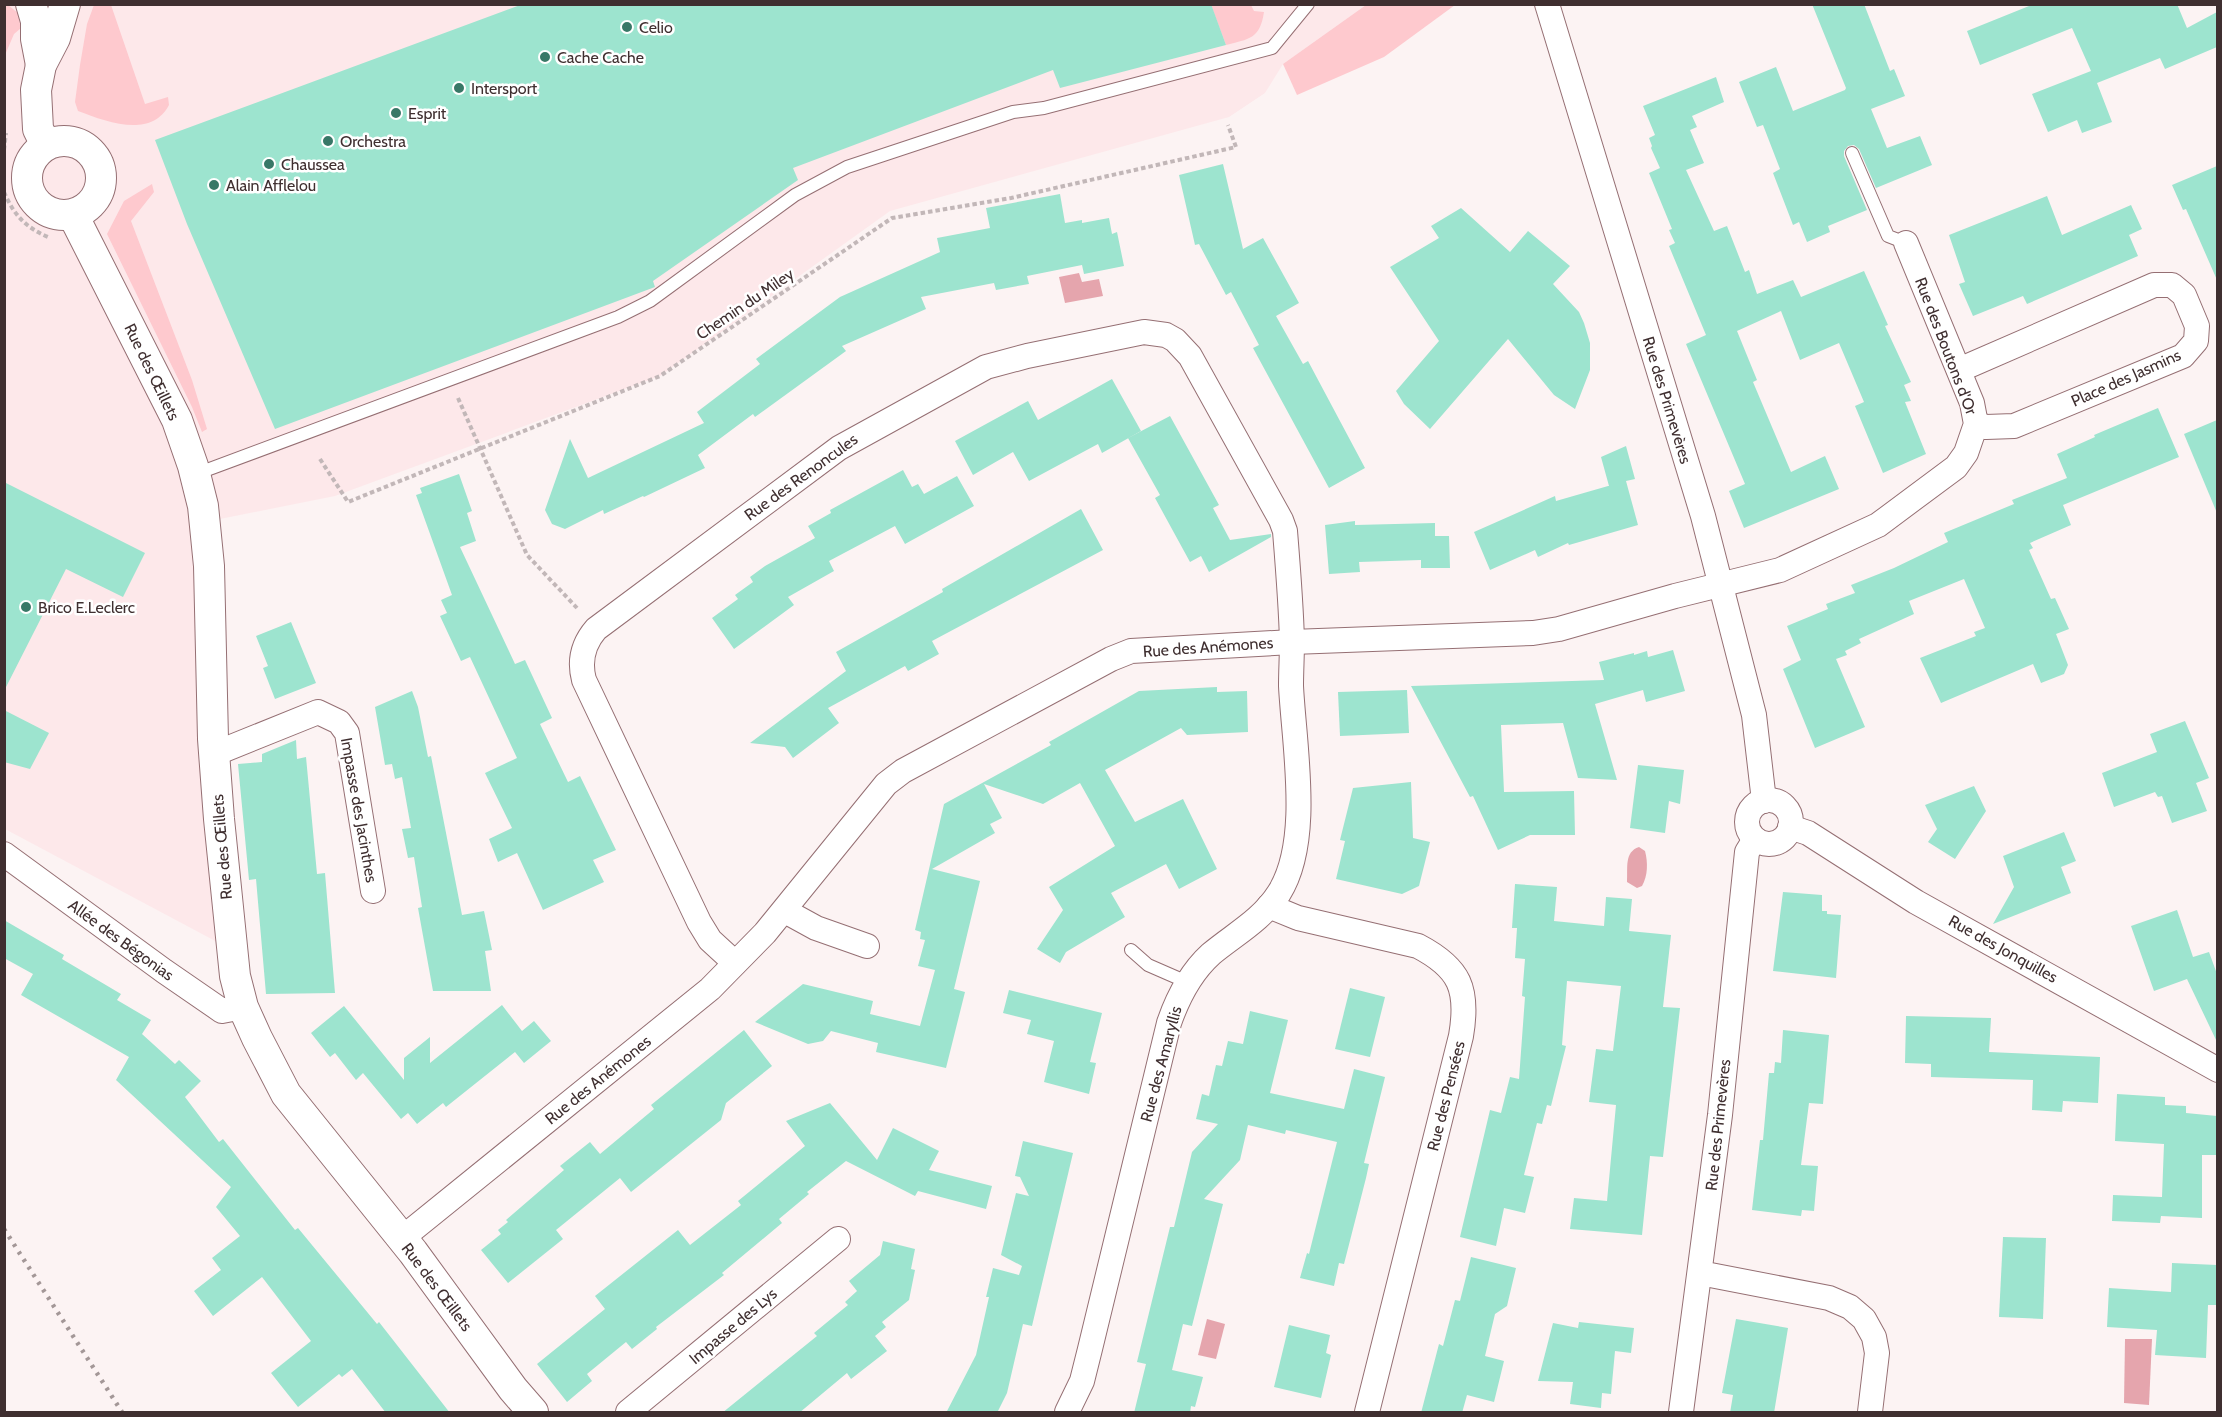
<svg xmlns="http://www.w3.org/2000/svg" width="2222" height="1417" viewBox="0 0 2222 1417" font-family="Cabin,sans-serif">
  <rect width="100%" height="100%" fill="#fcf3f3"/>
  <!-- built -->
  <path fill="#fde8ea" d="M4,5H1366L1283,64L1265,93L1229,117L890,211L660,376L335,496L190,525L219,943L5,829Z"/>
  <!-- green -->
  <g fill="#fec9ce">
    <path d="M5,5H8L18,13L21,28L14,34L5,55Z"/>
    <path d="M94,5H111L145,104L168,97L169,105C151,139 107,122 78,111L75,102L80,65L87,24Z"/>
    <path d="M1211,5H1251L1254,11L1264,12C1260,39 1249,39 1226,45Z"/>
    <path d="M1366,5H1455L1384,57L1297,95L1283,64Z"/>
    <path d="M152,184L154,192L131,221L192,380L207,429L202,432L192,407L107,234L124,201Z"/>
  </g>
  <!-- water -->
  <g fill="#e5a5ad">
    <path d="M1079,273L1082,282L1099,279L1103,296L1065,303L1059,277Z"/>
    <path d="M1639,847L1645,851C1648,862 1648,876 1642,886L1637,888L1627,882C1628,868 1624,852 1639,847Z"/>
    <path d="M1207,1319L1225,1324L1216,1359L1198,1355Z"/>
    <path d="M2125,1339H2152L2149,1405L2124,1403Z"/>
  </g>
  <!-- building -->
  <g fill="#9de4cf">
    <path d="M523,4H1211L1226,45L1060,88L1053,70L793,168L798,180L653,281L655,287L275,429L187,224L155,140Z"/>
    <path d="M1812,4H1864L1890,71L1894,69L1905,96L1871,109L1887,148L1920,136L1932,165L1876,188L1859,149L1854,145L1848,146L1844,151V156L1867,210L1828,226L1830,232L1807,242L1799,222L1793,225L1773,173L1780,169L1763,125L1757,127L1739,82L1776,67L1793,111L1845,90L1846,88Z"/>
    <path d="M2034,4H2177L2187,28L2217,12V47L2165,69L2160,58L2097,83L2112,122L2082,133L2077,120L2048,132L2032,94L2091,71L2072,28L1980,65L1967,31Z"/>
    <path d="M1716,77L1724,102L1692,116L1697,127L1690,130L1704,163L1686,170L1714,231L1727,226L1745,272L1749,270L1757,294L1793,280L1801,297L1864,271L1888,325L1885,326L1911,382L1904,385L1911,401L1905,402L1926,454L1883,473L1855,406L1864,402L1839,343L1800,360L1781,311L1737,331L1757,380L1753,382L1791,472L1825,456L1839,489L1744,528L1729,491L1745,484L1686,344L1706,335L1669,246L1675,243L1669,230L1672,229L1649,173L1660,168L1651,148L1652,146L1649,138L1655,135L1643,106Z"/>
    <path d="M1223,164L1243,249L1263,238L1299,303L1276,316L1303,364L1308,361L1365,468L1329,488L1253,348L1259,345L1231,292L1226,295L1199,244L1195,245L1179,175Z"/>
    <path d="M2217,166V280L2186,209L2183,210L2172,185Z"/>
    <path d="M1060,194L1065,223L1082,220V223L1109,218L1112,234L1117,232L1124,266L1084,274L1082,265L1027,276L1029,284L996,290L994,283L921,297L926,309L842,346L846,351L755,417L753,414L698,455L705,468L644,497L643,496L604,514L603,510L565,529L552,524L545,510L570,439L588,478L704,423L697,412L760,364L756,359L840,297L940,252L937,238L990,228L986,208Z"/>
    <path d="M2047,196L2062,235L2131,205L2142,229L2129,235L2138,256L2027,304L2023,296L1973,316L1959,284L1965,282L1949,235Z"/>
    <path d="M1461,208L1510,252L1528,231L1570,266L1553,284L1579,312L1584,323L1590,343V370L1575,409L1554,395L1508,339L1430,429L1404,404L1396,391L1439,341L1390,267L1439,238L1431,226Z"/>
    <path d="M1112,379L1141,431L1102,453L1098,444L1029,481L1013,452L973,475L955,441L1028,401L1038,420Z"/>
    <path d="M2158,408L2179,457L2063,505L2071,525L2030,543L2033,548L2029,550L2051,599L2055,598L2069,629L2056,634L2068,665L2064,674L2041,683L2033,664L1941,703L1920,658L1976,636L1974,632L1985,628L1964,579L1909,601L1914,614L1859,639L1861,643L1845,651L1847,655L1836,659L1865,727L1815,748L1783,669L1801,660L1787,626L1828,609L1826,604L1855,593L1851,585L1894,568L1948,542L1944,533L2014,504L2012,500L2067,478L2057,454L2095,437L2094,435Z"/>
    <path d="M1170,416L1219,505L1213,508L1230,540L1271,534V537L1209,572L1201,556L1190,562L1155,498L1160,495L1128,438Z"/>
    <path d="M2217,420V513L2184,434Z"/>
    <path d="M1626,446L1635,479L1626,481L1638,525L1569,545L1568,543L1538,557L1535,550L1490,570L1474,532L1555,496L1556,501L1622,482L1609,486L1601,457Z"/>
    <path d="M903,470L912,487L918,484L924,494L957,476L974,506L905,544L895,526L829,561L834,571L788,597L794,605L734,649L712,618L738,599L735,595L753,582L750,577L765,566L815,538L808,526L831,513L830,510Z"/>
    <path d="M459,474L472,511L467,513L476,541L460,547L515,664L525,660L552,718L540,724L568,782L580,776L616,850L593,860L604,882L543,910L517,853L498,862L489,839L512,828L485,773L517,758L470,657L461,661L440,616L447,613L441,600L452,595L416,495L422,493L420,488Z"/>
    <path d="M4,482L145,553L123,597L66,569L4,691Z"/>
    <path d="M1081,509L1103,550L932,641L939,654L908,671L905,666L828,708L839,723L793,758L785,747L750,743L846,671L836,652L943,592L942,589Z"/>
    <path d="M1355,521V525L1435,523V536H1449L1450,568H1421V560L1359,562L1360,572L1329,574L1325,525Z"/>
    <path d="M291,622L316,683L275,699L263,668L268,666L256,636Z"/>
    <path d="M1673,650L1685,691L1646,702L1643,690L1595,704L1617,780L1578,778L1563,723L1501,725L1504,792L1574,791L1575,835H1530L1498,850L1473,796L1470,797L1411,686L1604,680L1599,662L1634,653V655L1647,651L1648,657Z"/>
    <path d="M1217,687V692L1247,691L1248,732L1187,735L1181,728L1105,770L1135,822L1183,799L1217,869L1179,889L1166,864L1111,893L1125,917L1066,952L1060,963L1037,949L1063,910L1049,887L1115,846L1080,783L1043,804L984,784L1002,818L990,824L995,833L932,869L980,881L954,989L965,992L946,1068L876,1052L878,1043L831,1031L823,1041L808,1044L755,1022L803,984L873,1001L870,1014L920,1026L935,970L918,966L925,940L920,939L921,932L915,930L944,804L1051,745L1049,742L1139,691Z"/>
    <path d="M1407,690L1409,733L1340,736L1338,692Z"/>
    <path d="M412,691L418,707L428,757L431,756L462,915L484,911L492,950L485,951L491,991H433L418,908L422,907L414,857L408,858L402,829L411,828L402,777L395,779L392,764L385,765L375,707Z"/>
    <path d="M4,710L49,733L30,769L4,762Z"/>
    <path d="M2185,721L2209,778L2196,783L2207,811L2172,823L2162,796L2158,797L2155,792L2114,807L2102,773L2157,752L2150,734Z"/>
    <path d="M296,740L297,759L306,757L317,874L325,873L335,993L266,994L256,879L249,880L238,764L262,762V754Z"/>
    <path d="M1638,765L1684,770L1680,804L1669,801L1665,833L1630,828Z"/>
    <path d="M1411,782L1413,838L1430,842L1419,886L1402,894L1336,879L1345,841L1340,840L1353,788Z"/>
    <path d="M1974,786L1986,811L1955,859L1928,842L1937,829L1925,805Z"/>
    <path d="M2064,832L2076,861L2061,867L2071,893L1993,924L2014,887L2003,856Z"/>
    <path d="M1515,884L1557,887L1554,921L1604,926L1606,897L1632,899L1629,931L1671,935L1663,1007L1680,1008L1663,1157L1650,1156L1642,1235L1570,1229L1574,1198L1607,1201L1616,1105L1589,1102L1596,1049L1613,1051L1621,986L1567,981L1562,1045L1566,1046L1551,1106L1547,1105L1542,1124L1537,1123L1524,1175L1534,1177L1525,1213L1504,1208L1496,1246L1460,1237L1490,1110L1501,1113L1510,1077L1519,1079L1525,997L1522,996L1525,959L1515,958L1517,928H1512Z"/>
    <path d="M1783,892L1822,895V911H1827V914L1841,915L1836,978L1773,971Z"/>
    <path d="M2177,910L2193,957L2209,952L2217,974V1042L2187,979L2154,991L2131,926Z"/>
    <path d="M4,920L64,955L62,959L121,994L117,1000L151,1020L142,1034L175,1064L179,1060L201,1081L185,1097L219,1142L223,1139L295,1230L298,1228L377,1324L379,1322L450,1413H386L352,1369L342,1377L339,1374L298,1407L271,1373L311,1341L262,1277L213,1316L194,1291L221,1270L212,1258L240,1236L216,1207L231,1187L116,1080L129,1057L21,995L33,974L4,958Z"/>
    <path d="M1350,988L1385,997L1370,1057L1335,1049Z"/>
    <path d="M1009,990L1102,1013L1090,1062L1096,1063L1089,1094L1044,1082L1054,1041L1027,1034L1031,1020L1003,1013Z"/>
    <path d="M502,1005L522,1031L534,1021L551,1041L524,1063L515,1052L446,1107L443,1103L417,1124L408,1113L401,1119L363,1073L356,1080L335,1053L330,1057L311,1033L344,1006L404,1080V1058L430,1037V1063Z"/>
    <path d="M1250,1011L1288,1020L1270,1093L1344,1109L1354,1069L1385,1077L1364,1163L1369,1164L1366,1178L1344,1264L1339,1263L1334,1286L1300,1278L1307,1253L1309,1254L1337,1142L1286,1130L1285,1134L1248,1125L1240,1160L1204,1199L1223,1204L1192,1326L1183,1324L1172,1370L1203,1377L1195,1407L1191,1406L1190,1413H1134L1146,1364L1137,1362L1170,1227H1174L1192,1152L1218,1124L1196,1119L1202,1094L1209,1096L1216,1065L1222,1066L1228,1041L1243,1044Z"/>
    <path d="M1906,1016L1991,1018L1989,1052L2100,1057L2098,1103L2063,1101L2062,1112L2032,1110L2033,1080L1931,1077V1064L1905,1063Z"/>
    <path d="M744,1030L772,1066L726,1103L721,1120L631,1192L620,1178L556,1230L563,1239L508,1283L481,1250L501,1234L498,1230L508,1222L506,1220L564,1170L560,1166L590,1142L600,1154L654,1109L651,1105Z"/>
    <path d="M1783,1030L1829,1035L1823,1104L1809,1103L1801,1165L1818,1166L1814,1211L1802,1210L1801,1216L1752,1210L1760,1140H1763L1769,1073H1774L1775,1062L1781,1063Z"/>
    <path d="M2117,1094L2165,1097V1105L2186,1106V1113L2217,1116V1155H2202V1218L2161,1216L2160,1223L2112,1221L2113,1195L2162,1197L2164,1144L2115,1141Z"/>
    <path d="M830,1103L877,1160L893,1128L939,1151L929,1170L992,1186L986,1209L918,1191L915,1196L846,1161L807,1192L809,1194L779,1219L782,1223L722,1273L724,1275L656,1327L657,1329L632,1349L626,1342L587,1374L592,1381L567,1402L537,1364L605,1309L595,1296L678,1230L690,1245L741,1205L738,1201L805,1146L786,1121Z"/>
    <path d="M1023,1141L1073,1153L1032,1326L1023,1324L1007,1393L997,1413H946L976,1355L989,1297H986L993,1268L1019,1275L1022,1266L1001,1255L1016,1193L1029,1196L1020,1177L1015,1176Z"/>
    <path d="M2003,1237L2046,1238L2043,1319L1999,1317Z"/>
    <path d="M883,1241L915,1249L911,1269L915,1270L909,1300L882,1322L886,1327L875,1336L887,1351L851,1379L847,1373L799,1413H722L817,1336L814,1333L848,1305L845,1302L857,1291L849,1281L880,1255Z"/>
    <path d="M1471,1257L1516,1268L1507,1306L1495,1314L1485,1356L1504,1361L1494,1402L1467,1395L1462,1413H1421L1439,1344L1443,1346L1455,1300L1460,1301Z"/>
    <path d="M2172,1263L2217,1265V1305H2208L2206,1358L2155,1355L2157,1330L2107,1327L2109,1288L2171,1292Z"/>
    <path d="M1736,1319L1788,1328L1774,1413H1730L1733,1395L1722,1393Z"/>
    <path d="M1579,1322L1634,1328L1631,1353L1615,1351L1611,1394L1602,1393L1601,1408L1570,1404L1573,1382L1538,1381L1553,1323L1578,1328Z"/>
    <path d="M1289,1325L1330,1335L1326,1353L1331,1355L1321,1398L1274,1387Z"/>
  </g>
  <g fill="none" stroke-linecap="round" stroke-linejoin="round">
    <defs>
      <g id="service">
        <path d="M1852,153L1888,236L1906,243"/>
        <path d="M196,474L618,317L650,301L795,195L847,167L1013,112L1044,108L1272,48L1308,4"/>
        <path d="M1131,950L1148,965L1187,982"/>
      </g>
      <g id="minor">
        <path d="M1547,4L1703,516L1754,715L1764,801"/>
        <path d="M1959,370L2154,285H2172L2184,295L2197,326L2196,341L2183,356L2014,426L1986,427L1976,424"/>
        <path d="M214,754L318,712L339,722L347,733L373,891"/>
        <circle cx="1769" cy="822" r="22"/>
        <path d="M1790,827L1808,833L1916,902L2218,1070"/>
        <path d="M4,854L164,971L222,1011L243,1007"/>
        <path d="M1269,906L1298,918L1418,946C1460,968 1469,989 1461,1036L1367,1412"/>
        <path d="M785,911L816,928L867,946"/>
        <path d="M735,963L710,940L699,922L584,680C579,661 583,644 596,629L839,448L986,367L1027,356L1144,332L1166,335L1175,340L1190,356L1281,520L1285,531C1288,568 1291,604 1292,641C1292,656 1291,671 1291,686C1294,746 1312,841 1279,893C1262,920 1235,934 1211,954C1190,973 1178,997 1169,1023L1090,1349L1082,1381L1067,1412"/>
        <path d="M401,1239L710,989L765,933L886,784L903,771L1111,659L1131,651L1292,642L1533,633L1559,629L1675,596L1780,570L1878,525L1956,467L1966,453L1976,424L1972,403L1906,243"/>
        <path d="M1700,1273L1829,1298L1850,1307L1864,1319L1874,1337L1877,1353L1870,1412"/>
        <path d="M628,1412L838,1239"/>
        <path d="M1681,1412L1720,1115L1747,852L1755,839"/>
      </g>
      <g id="tertiary">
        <path d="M31,4L36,21V39L41,65"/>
        <circle cx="64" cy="178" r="37"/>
        <path d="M46,145L38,129L36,90L41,65L55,38L65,4"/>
        <path d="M73,215L177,420L193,466L203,506L209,566L213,739L219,819L235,976L243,1007L257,1038L286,1094L413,1252L513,1389L533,1412"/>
      </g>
    </defs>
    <!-- service casing -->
    <use href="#service" stroke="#956f73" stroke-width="14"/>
    <!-- minor casing -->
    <use href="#minor" stroke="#956f73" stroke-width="26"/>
    <!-- tertiary casing -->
    <use href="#tertiary" stroke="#956f73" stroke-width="32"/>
    <!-- path -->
    <g stroke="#c2b7b8" stroke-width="4" stroke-dasharray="4.5 3" stroke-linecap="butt">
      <path d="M4,150L6,133"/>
      <path d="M4,192C14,215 25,227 48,237"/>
      <path d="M458,398L527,555L577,608"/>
      <path d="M320,459L348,502L660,376L892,218L1011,198L1236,147L1228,125"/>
    </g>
    <!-- service -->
    <use href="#service" stroke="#fff" stroke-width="12"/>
    <!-- minor -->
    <use href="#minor" stroke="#fff" stroke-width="24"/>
    <!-- tertiary -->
    <use href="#tertiary" stroke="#fff" stroke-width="30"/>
    <!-- rail -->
    <path stroke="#a39797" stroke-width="4.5" stroke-dasharray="3 6" stroke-linecap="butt" d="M4,1229L122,1412"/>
  </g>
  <!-- markers -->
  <g fill="#387867" stroke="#fff" stroke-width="2">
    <circle cx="627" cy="27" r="6"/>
    <circle cx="545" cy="57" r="6"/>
    <circle cx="459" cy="88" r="6"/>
    <circle cx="396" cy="113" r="6"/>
    <circle cx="328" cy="141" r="6"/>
    <circle cx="269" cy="164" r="6"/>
    <circle cx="214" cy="185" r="6"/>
    <circle cx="26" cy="607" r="6"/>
  </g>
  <g text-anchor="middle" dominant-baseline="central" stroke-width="5" stroke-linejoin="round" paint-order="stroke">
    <!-- poi labels -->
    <g font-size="16" fill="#3f2f30" stroke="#fff" text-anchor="start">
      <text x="639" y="27">Celio</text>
      <text x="557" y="57">Cache Cache</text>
      <text x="471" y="88">Intersport</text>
      <text x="408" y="113">Esprit</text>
      <text x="340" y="141">Orchestra</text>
      <text x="281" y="164">Chaussea</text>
      <text x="226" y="185">Alain Afflelou</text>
      <text x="38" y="607">Brico E.Leclerc</text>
    </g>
    <!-- street labels -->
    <g font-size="16" fill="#3f2f30" stroke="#fff">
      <text transform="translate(745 304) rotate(-34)">Chemin du Miley</text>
      <text transform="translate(1946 346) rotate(69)">Rue des Boutons d'Or</text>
      <text transform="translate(152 372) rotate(64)">Rue des Œillets</text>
      <text transform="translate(2126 378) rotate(-24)">Place des Jasmins</text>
      <text transform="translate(1667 400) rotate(73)">Rue des Primevères</text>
      <text transform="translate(801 477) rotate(-36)">Rue des Renoncules</text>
      <text transform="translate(1208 647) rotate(-4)">Rue des Anémones</text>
      <text transform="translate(359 810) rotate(80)">Impasse des Jacinthes</text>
      <text transform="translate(222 847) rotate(-95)">Rue des Œillets</text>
      <text transform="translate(121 940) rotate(36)">Allée des Bégonias</text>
      <text transform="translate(2003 949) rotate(29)">Rue des Jonquilles</text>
      <text transform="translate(1161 1064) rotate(-75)">Rue des Amaryllis</text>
      <text transform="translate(598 1080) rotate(-39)">Rue des Anémones</text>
      <text transform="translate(1446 1096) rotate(-76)">Rue des Pensées</text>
      <text transform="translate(1718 1125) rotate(-84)">Rue des Primevères</text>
      <text transform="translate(437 1287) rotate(53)">Rue des Œillets</text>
      <text transform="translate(733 1326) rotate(-40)">Impasse des Lys</text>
    </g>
  </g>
  <!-- border -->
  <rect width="2222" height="1417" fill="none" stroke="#3f2f30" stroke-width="12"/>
</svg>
